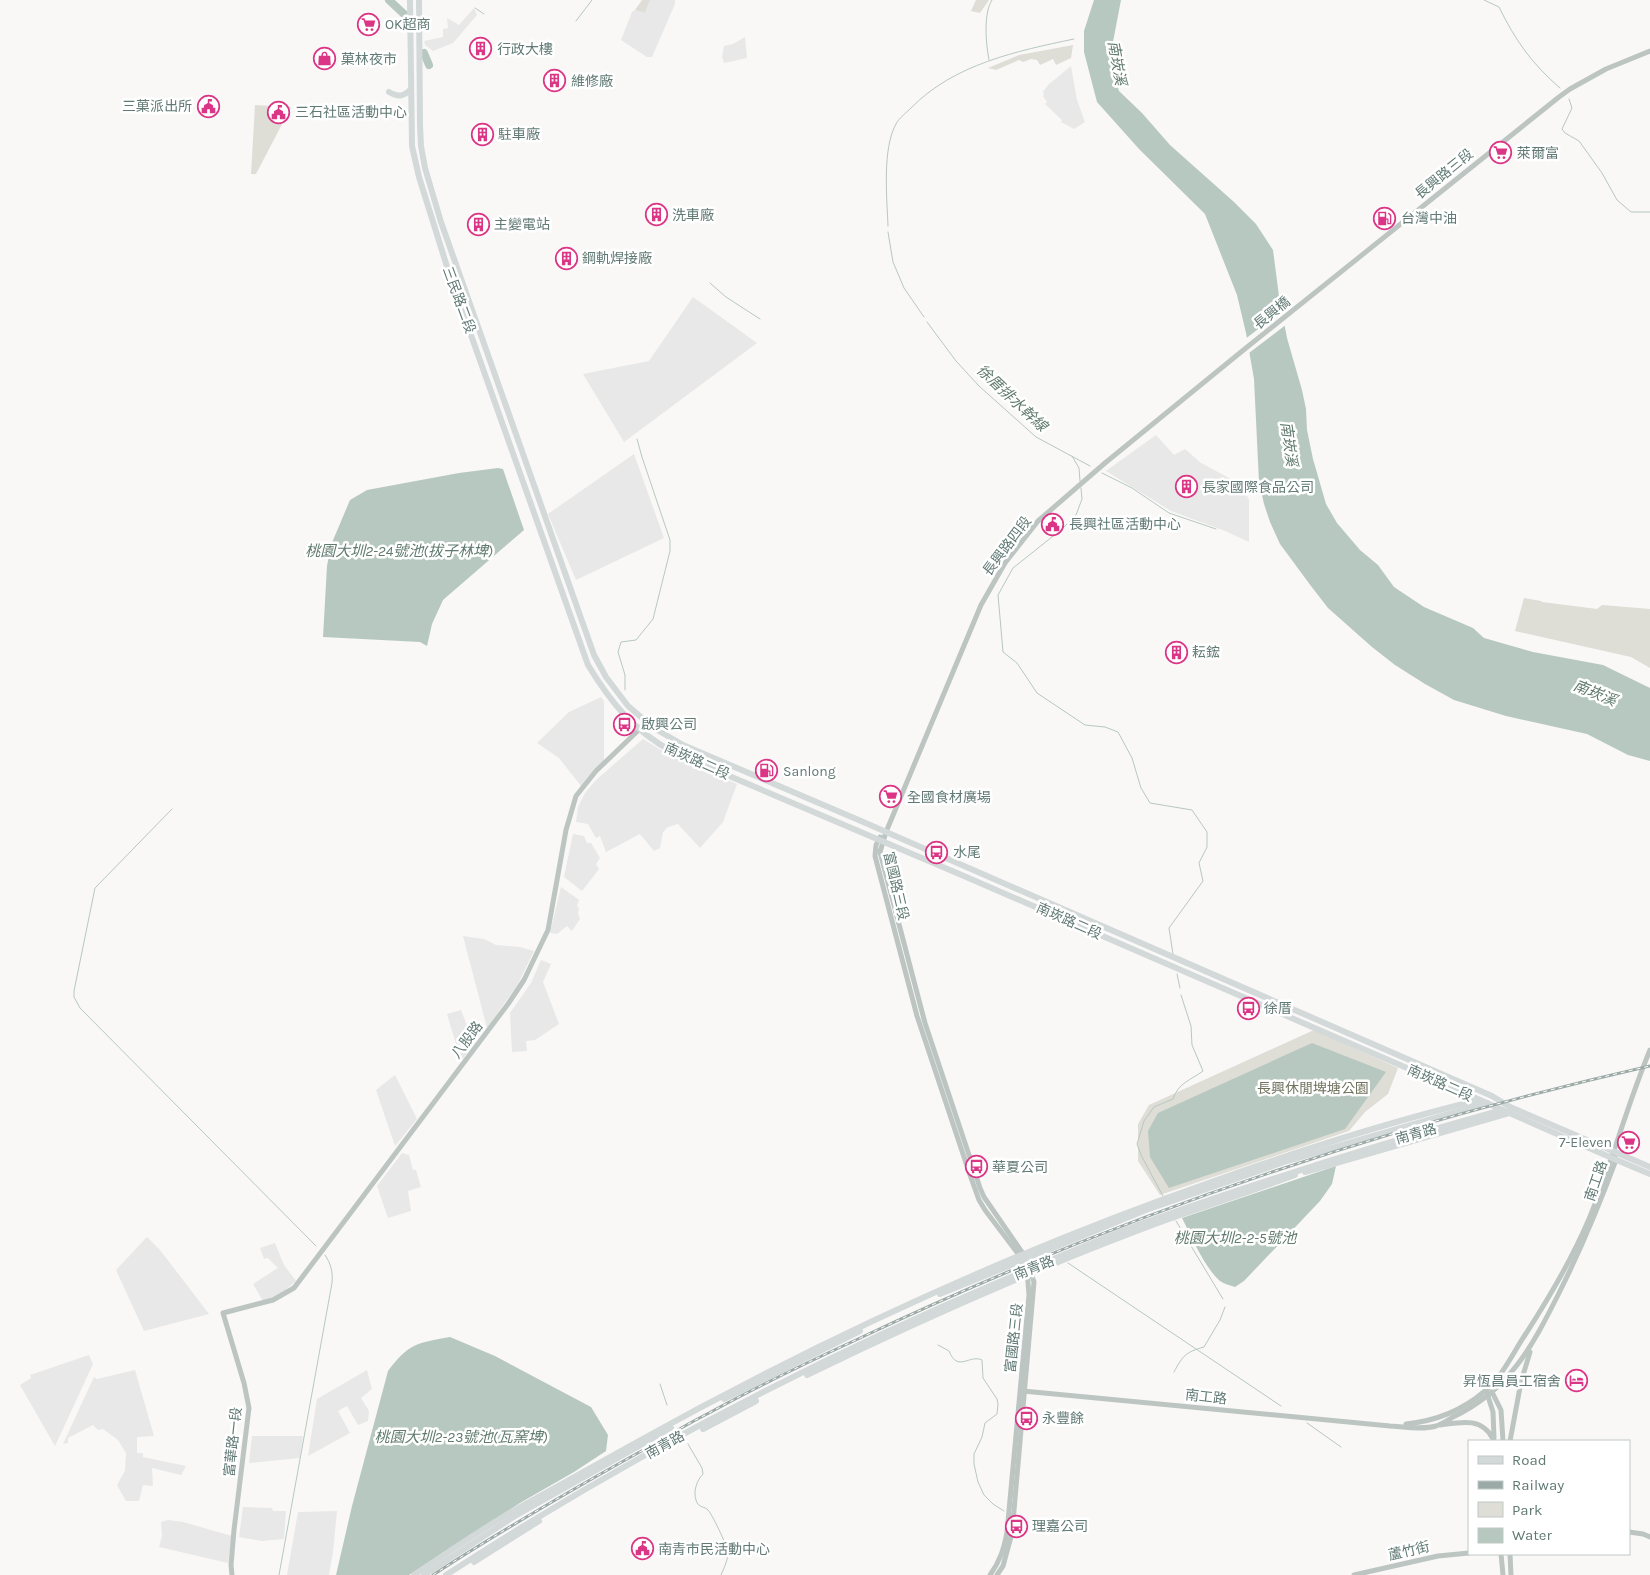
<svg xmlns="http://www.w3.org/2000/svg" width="1650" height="1575" viewBox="0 0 1650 1575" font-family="Karla,'Noto Sans TC',sans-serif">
  <rect width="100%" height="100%" fill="#f9f8f7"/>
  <!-- built -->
  <g fill="#e7e8e7">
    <path d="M650,0H675V4L652,57H647L621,40L632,12L635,10L645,13Z"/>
    <path d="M474,8L477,15L453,43L433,51L425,45L424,41L443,37V29L448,28L447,18L459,25Z"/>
    <path d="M745,37L747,58L724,63L722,57L724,46L733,44Z"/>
    <path d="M1071,66L1077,100L1085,122L1074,129L1061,122L1062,120L1045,104L1047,102L1043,96L1044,94L1043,92L1048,85Z"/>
    <path d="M693,297L757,343L624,442L583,374L649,361Z"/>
    <path d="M1156,435L1174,455L1185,449L1201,463L1242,485L1249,500V542L1225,531L1171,511L1106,471Z"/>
    <path d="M634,454L664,538L576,580L548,514Z"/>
    <path d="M601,697L604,701V761L588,777L581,786L559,758L537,743L569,712Z"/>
    <path d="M643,739L661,750L737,784L723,822L700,848L678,824L668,827L663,832L660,848L654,851L640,834L606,852L600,836L596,838L588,824L576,822L578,807L585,793L596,780Z"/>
    <path d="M573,834L584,836L587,843H591L600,858L596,864L599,869L582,891L564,877Z"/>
    <path d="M561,887L579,900L577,906L579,908L578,914L580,919L572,931L567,926L557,934L550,933Z"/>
    <path d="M463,936L484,939L496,945L520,947L534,951L518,984L487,1028Z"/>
    <path d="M541,960L551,964L543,982L559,1024L535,1040L526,1041L527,1051L512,1052L510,1013L531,983Z"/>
    <path d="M461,1010L474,1044L461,1061L447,1014Z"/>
    <path d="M395,1075L417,1119L395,1146L376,1090Z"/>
    <path d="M402,1153L409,1155L413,1170H416L421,1187L408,1191L411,1211L388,1218L377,1186Z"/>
    <path d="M147,1237L160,1250L209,1314L144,1331L116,1270Z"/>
    <path d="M275,1243L284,1265L296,1281L281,1294L263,1301L253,1284L278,1268L268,1258L264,1259L260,1248Z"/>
    <path d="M89,1355L93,1364L55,1446L20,1385L31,1378L30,1375Z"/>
    <path d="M135,1370L154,1436L137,1437V1453H143V1457L186,1466L181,1475L152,1468L153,1486L143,1485L139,1501H126L117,1485L125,1471L126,1453L118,1440L103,1429L98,1430L93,1425L68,1438V1443L63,1444L94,1377L97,1379Z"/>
    <path d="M367,1370L372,1389L361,1398L369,1411L368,1421L358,1425L347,1406L338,1411L350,1433L308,1456L317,1399Z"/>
    <path d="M252,1436H303L300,1458L249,1463Z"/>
    <path d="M243,1507L272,1508L273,1511H286L284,1539L262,1541L239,1537Z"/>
    <path d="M337,1511L333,1552L329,1575H287L298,1512Z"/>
    <path d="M168,1520L183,1522L232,1536L228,1563L159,1547L162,1536L161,1522Z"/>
  </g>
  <!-- green -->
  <g fill="#deddd6">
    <path d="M642,0H650L645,13L635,10Z"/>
    <path d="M976,0H989L980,13L971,11Z"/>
    <path d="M1073,45L1071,58L1056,65L1053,59L1040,65L1037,60L1031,59L1023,62L1019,60L996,70L988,68L1019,55Z"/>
    <path d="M255,105L291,107L256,174H251Z"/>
    <path d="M1524,598L1541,601L1542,602L1597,609L1602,605L1650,609V668L1631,657L1515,631Z"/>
    <path d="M1314,1030L1398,1068L1388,1094L1365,1112L1349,1131L1160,1195L1138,1161V1124L1149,1105Z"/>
  </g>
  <!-- water -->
  <g fill="#b7c8c0">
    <path d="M1094,0H1121L1112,47V69L1119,91L1142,113L1170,145L1234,202L1256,224L1273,250L1279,296L1287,338L1302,390L1306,409L1307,430L1313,459L1326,504L1337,523L1360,550L1378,565L1394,587L1424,607L1473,628L1484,638L1533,652L1603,665L1650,688V761L1628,755L1587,734L1506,716L1454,700L1425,684L1395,665L1372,647L1328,608L1311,586L1280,544L1270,522L1264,504L1259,482L1254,379L1246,333L1237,295L1205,214L1139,149L1097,102L1084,52V31Z"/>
    <path d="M498,468L503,469L504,472L524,530L443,600L432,624L427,646L420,642L323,637L327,566L331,545L350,500L367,490L459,473Z"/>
    <path d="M1312,1043L1386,1072L1345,1129L1169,1188L1150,1157L1148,1131L1158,1113Z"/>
    <path d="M1336,1166L1332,1184L1320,1201L1244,1281L1235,1287C1230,1285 1224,1284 1220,1281C1204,1267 1192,1237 1182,1218Z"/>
    <path d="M450,1337L495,1356L591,1407L608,1435L606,1451L574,1472L520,1503L409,1575H336L352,1506L388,1371C409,1343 417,1343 450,1337Z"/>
  </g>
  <!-- pier -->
  <path fill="#f9f8f7" d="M1284,309L1287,324L1249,353L1246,348L1244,340Z"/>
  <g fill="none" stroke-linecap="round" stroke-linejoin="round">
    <!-- stream -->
    <g stroke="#b7c8c0" stroke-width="1">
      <path d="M1484,0L1499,7C1515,40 1532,64 1560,88"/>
      <path d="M475,8L484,14"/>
      <path d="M576,21L592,0"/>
      <path d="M989,60C986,44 983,14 992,0"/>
      <path d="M1569,99L1572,108L1562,129L1565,133L1579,141L1602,173L1617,200L1631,212H1650"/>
      <path d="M888,226C887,198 882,149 896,124C899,118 907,112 911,108C954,64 1017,51 1074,39"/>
      <path d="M888,232L893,262L904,288L924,317"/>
      <path d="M710,283L726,297L760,319"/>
      <path d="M927,322L956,361L979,386L1036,437L1090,466"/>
      <path d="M1072,456L1079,468L1080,481"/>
      <path d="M1102,473L1132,488L1169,513L1216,529"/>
      <path d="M1081,488L1082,499L1076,515L1062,529L1013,568L998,595L1003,652L1017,663L1037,693L1085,725L1105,727L1118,732L1132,758L1141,788L1150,803L1192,810L1207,832V847L1199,863L1203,881L1169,928L1173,954"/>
      <path d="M625,690V675L618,652L621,642L636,640L653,619L670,551V540L642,457L637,439"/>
      <path d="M172,809L95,888L74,991V997L80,1008L316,1246"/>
      <path d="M1177,974L1180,988"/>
      <path d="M1163,1196L1142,1157L1137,1144L1144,1121L1154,1107L1173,1099C1178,1083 1191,1080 1203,1071L1192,1045L1191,1026L1181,995"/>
      <path d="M1176,1221L1223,1299"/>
      <path d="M1068,1263L1281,1406"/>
      <path d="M938,1345L949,1351C958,1373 969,1354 982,1360L983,1378L997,1399L998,1404L997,1414L985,1423L982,1437L974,1454V1464L978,1482L984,1495L993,1504L1004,1511"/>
      <path d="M1174,1372C1183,1355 1186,1352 1204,1347L1220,1320L1225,1307"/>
      <path d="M660,1384L667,1405"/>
      <path d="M1307,1423L1341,1447"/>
      <path d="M688,1444L702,1468L703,1474C697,1480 693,1491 696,1500C698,1507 702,1506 707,1509C712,1513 727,1546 728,1552C728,1560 724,1568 721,1575"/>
      <path d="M279,1575L332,1283C333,1272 331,1264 325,1255"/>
    </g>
    <!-- river -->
    <g stroke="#b7c8c0" stroke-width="8">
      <path d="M389,0L404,14"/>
      <path d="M424,53L429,65"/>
    </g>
    <!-- minor -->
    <g stroke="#bcc5c2" stroke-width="5">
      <path d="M880,837L876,845L875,856L917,1016L970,1175L979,1200L985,1210L1019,1255L1027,1270L1029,1295L1007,1532C1004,1549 1000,1561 990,1575"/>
      <path d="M1023,1391L1390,1426C1405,1427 1422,1430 1436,1426C1442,1424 1448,1420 1453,1417C1509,1391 1533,1345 1559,1293C1581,1249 1599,1206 1616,1160L1615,1157"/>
      <path d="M1492,1392L1501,1410L1503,1441"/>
      <path d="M1487,1393L1493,1412L1494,1438"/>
      <path d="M1406,1424C1435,1421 1463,1410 1485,1391C1502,1377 1513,1353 1525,1335C1549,1298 1572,1259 1589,1219C1612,1163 1627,1105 1650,1050"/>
      <path d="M1441,1425C1461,1422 1482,1417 1493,1439"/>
      <path d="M1510,1441L1521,1382L1530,1352"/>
      <path d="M1629,1532L1643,1534L1650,1537"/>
      <path d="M1501,1554L1503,1575"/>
      <path d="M1510,1554L1511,1575"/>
      <path d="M232,1575L231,1565L234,1530L249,1408L244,1383L223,1313L273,1300L294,1288L508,1004L524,980L548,930L566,830L576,796L596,771L647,722"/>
      <path d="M997,1575L1003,1566L1012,1533L1034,1282L1026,1258L984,1197L980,1188L925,1023L880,852L886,832L981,605L1005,563L1038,521L1105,463L1241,352L1559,97L1570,89L1606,69L1650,51"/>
      <path d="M1354,1575L1438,1556L1469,1553"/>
    </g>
    <!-- major -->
    <g stroke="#d2d9d8" stroke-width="6">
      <path d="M410,0L412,146L419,177L449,273L588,665C611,703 634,731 673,752C916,855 1158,959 1400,1065C1484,1101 1566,1139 1650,1174"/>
      <path d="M419,0L420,125L421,146L425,168L441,222L594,655L606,677L628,706L654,728L683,745L861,821L1492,1096L1510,1107L1650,1167"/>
      <path d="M389,92C398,97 403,97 410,90"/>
      <path d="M1305,1172L1509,1113"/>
      <path d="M940,1294L1146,1210L1287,1161L1487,1103"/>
      <path d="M807,1375C924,1318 1044,1265 1166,1220C1209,1205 1252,1191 1295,1175"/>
      <path d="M724,1399L860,1331"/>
      <path d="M703,1429L756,1401"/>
      <path d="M474,1562L539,1521"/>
      <path d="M414,1575C447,1553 479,1531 513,1511C554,1488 596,1465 637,1442C822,1339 1014,1251 1214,1181C1301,1150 1389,1122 1479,1100"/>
      <path d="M424,1575L515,1516L671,1428"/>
      <path d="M446,1575C623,1460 812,1361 1006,1279C1054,1259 1103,1237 1152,1220C1267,1179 1384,1143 1502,1110"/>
    </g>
    <defs>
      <path id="rail" d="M433,1575C502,1530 573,1489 645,1449C666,1437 687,1424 709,1413C758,1386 808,1362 858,1339C1111,1219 1377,1128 1650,1066"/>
    </defs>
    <!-- rail casing -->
    <use href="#rail" stroke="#9caaa7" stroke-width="3"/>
    <!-- rail -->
    <use href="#rail" stroke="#fff" stroke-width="1" stroke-dasharray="4" stroke-linecap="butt"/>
  </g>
  <!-- icons -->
  <defs>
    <symbol id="supermarket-ring" viewBox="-11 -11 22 22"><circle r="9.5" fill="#fff" stroke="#db3585" stroke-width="1.5"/><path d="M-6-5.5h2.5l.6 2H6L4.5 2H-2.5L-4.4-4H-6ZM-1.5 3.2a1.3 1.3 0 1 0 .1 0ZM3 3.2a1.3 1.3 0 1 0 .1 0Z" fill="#db3585"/></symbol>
    <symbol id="building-ring" viewBox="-11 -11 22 22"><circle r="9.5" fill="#fff" stroke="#db3585" stroke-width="1.5"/><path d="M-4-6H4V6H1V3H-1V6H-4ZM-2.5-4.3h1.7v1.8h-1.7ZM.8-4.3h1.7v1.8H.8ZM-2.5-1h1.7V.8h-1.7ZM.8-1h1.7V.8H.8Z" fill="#db3585"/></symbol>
    <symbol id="shop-ring" viewBox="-11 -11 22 22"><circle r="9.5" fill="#fff" stroke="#db3585" stroke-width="1.5"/><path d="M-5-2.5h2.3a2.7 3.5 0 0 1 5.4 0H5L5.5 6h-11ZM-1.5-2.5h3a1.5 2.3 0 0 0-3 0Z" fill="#db3585"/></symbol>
    <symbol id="civic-ring" viewBox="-11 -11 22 22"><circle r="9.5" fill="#fff" stroke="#db3585" stroke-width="1.5"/><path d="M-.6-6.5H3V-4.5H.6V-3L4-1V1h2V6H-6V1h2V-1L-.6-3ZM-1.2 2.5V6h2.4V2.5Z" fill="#db3585"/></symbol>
    <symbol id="fuel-ring" viewBox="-11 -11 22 22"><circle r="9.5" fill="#fff" stroke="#db3585" stroke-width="1.5"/><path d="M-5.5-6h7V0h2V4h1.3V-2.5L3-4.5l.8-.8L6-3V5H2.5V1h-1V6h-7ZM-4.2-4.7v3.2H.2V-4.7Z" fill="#db3585"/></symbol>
    <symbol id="bus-ring" viewBox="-11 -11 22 22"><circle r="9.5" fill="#fff" stroke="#db3585" stroke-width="1.5"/><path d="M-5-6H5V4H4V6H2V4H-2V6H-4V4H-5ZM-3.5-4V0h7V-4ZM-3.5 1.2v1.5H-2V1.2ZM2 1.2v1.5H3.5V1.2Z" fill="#db3585"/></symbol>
    <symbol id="hotel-ring" viewBox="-11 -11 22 22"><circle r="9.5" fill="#fff" stroke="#db3585" stroke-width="1.5"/><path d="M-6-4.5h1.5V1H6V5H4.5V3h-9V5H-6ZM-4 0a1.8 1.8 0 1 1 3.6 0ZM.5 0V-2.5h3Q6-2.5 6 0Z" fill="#db3585"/></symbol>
  </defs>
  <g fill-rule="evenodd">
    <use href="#supermarket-ring" x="356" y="12" width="25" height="25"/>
    <use href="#building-ring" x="468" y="36" width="25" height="25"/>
    <use href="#shop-ring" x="312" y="46" width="25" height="25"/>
    <use href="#building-ring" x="542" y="68" width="25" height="25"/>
    <use href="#civic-ring" x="196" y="94" width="25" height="25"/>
    <use href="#civic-ring" x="266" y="100" width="25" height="25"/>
    <use href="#building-ring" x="470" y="122" width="25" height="25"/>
    <use href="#supermarket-ring" x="1488" y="140" width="25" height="25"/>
    <use href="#building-ring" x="644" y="202" width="25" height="25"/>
    <use href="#fuel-ring" x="1372" y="206" width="25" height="25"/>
    <use href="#building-ring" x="466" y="212" width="25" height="25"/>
    <use href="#building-ring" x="554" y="246" width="25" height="25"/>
    <use href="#building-ring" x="1174" y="474" width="25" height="25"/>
    <use href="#civic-ring" x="1040" y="512" width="25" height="25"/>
    <use href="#building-ring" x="1164" y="640" width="25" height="25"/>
    <use href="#bus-ring" x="612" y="712" width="25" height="25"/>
    <use href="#fuel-ring" x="754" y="758" width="25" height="25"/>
    <use href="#supermarket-ring" x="878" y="784" width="25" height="25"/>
    <use href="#bus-ring" x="924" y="840" width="25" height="25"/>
    <use href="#bus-ring" x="1236" y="996" width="25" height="25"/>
    <use href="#supermarket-ring" x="1616" y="1130" width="25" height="25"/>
    <use href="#bus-ring" x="964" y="1154" width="25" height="25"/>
    <use href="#hotel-ring" x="1564" y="1368" width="25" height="25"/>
    <use href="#bus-ring" x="1014" y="1406" width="25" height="25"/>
    <use href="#bus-ring" x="1004" y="1514" width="25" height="25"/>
    <use href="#civic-ring" x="630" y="1536" width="25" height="25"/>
  </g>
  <g text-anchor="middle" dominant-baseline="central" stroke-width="5" stroke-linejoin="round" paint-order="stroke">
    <!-- poi labels -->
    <g font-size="14" fill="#617a74" stroke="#fff" text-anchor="start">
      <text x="385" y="24">OK超商</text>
      <text x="497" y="49">行政大樓</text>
      <text x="341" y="59">菓林夜市</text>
      <text x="571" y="81">維修廠</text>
      <text x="192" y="106" text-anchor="end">三菓派出所</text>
      <text x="295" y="112">三石社區活動中心</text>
      <text x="498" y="134">駐車廠</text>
      <text x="1517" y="153">萊爾富</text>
      <text x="672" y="215">洗車廠</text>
      <text x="1401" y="218">台灣中油</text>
      <text x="494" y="224">主變電站</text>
      <text x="582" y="258">鋼軌焊接廠</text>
      <text x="1202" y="487">長家國際食品公司</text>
      <text x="1069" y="524">長興社區活動中心</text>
      <text x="1192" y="652">耘鋐</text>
      <text x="641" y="724">啟興公司</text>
      <text x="783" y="771">Sanlong</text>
      <text x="907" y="797">全國食材廣場</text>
      <text x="953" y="852">水尾</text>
      <text x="1264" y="1008">徐厝</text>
      <text x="1612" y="1142" text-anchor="end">7-Eleven</text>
      <text x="992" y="1167">華夏公司</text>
      <text x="1561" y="1381" text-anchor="end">昇恆昌員工宿舍</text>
      <text x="1042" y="1418">永豐餘</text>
      <text x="1032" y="1526">理嘉公司</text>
      <text x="658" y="1549">南青市民活動中心</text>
    </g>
    <!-- street labels -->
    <g font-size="14" fill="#617a74" stroke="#fff">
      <text transform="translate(1444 174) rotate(-39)">長興路三段</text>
      <text transform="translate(459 300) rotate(70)">三民路二段</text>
      <text transform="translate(1272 313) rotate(-39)">長興橋</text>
      <text transform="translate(1007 546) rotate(-53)">長興路四段</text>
      <text transform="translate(697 761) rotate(24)">南崁路二段</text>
      <text transform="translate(896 886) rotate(77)">富國路三段</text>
      <text transform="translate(1069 921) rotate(24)">南崁路二段</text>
      <text transform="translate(467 1040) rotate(-53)">八股路</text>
      <text transform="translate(1440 1083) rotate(24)">南崁路二段</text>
      <text transform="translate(1416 1134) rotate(-16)">南青路</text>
      <text transform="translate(1596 1181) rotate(-71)">南工路</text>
      <text transform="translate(1034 1268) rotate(-22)">南青路</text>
      <text transform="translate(1014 1338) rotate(-84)">富國路三段</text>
      <text transform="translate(1206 1397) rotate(6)">南工路</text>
      <text transform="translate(233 1442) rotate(-84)">富華路一段</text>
      <text transform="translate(665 1445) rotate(-29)">南青路</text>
      <text transform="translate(1409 1551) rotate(-13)">蘆竹街</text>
    </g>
    <!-- park labels -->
    <g font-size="14" fill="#71735f" stroke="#fff">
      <text x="1313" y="1088">長興休閒埤塘公園</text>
    </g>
    <!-- water labels -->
    <g font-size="15" font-style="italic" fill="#607a6f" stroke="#fff">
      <text transform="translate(1117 63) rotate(80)">南崁溪</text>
      <text transform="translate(1012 398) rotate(43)">徐厝排水幹線</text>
      <text transform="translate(1289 444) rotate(82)">南崁溪</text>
      <text x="399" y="551">桃園大圳2-24號池(拔子林埤)</text>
      <text transform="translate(1595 693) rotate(22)">南崁溪</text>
      <text x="1235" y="1238">桃園大圳2-2-5號池</text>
      <text x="461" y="1437">桃園大圳2-23號池(瓦窯埤)</text>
    </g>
  </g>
  <!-- legend -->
  <rect x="1468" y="1440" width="162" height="115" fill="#ffffff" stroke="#c0cac7"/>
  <rect x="1478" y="1456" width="25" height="8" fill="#d2d9d8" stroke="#c0cac7"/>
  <text x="1512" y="1465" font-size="15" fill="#617a74">Road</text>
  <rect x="1478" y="1481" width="25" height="8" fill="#9caaa7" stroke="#c0cac7"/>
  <text x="1512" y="1490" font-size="15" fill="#617a74">Railway</text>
  <rect x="1478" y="1502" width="25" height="15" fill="#deddd6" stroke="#c0cac7"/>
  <text x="1512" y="1515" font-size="15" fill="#617a74">Park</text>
  <rect x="1478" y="1528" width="25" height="15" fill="#b7c8c0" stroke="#c0cac7"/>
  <text x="1512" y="1540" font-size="15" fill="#617a74">Water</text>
</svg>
